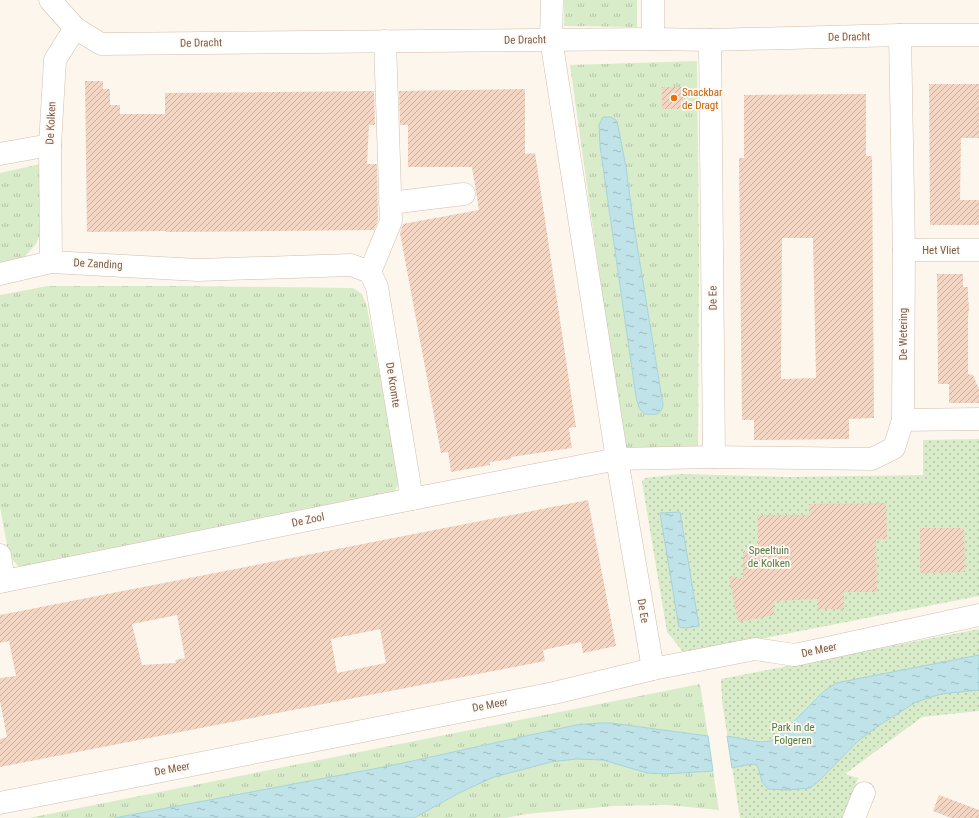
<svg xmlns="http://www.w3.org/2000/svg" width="979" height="818" viewBox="0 0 979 818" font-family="'Roboto Condensed',sans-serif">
  <defs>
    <pattern id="grass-tufts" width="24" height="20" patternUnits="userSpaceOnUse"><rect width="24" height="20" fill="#d8ecc9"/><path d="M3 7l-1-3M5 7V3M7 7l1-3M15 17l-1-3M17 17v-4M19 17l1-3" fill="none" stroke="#b4c2a5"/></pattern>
    <pattern id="park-dots" width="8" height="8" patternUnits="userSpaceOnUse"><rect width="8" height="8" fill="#d8ecc9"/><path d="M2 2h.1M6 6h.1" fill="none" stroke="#b4c2a5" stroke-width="1.8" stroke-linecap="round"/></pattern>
    <pattern id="water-ripples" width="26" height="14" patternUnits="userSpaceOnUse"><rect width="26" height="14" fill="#bfe3e8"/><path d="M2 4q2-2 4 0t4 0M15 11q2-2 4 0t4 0" fill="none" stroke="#a0bbbe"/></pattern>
    <pattern id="building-hatch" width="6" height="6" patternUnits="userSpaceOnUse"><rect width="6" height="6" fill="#f3d5c3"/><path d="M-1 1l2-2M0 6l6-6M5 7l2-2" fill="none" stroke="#cab0a1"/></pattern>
  </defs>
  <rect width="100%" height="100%" fill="#fdf6ec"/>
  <!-- grass -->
  <g fill="url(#grass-tufts)" fill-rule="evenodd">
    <path d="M564,0H637V27L564,26Z"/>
    <path d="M697,61L699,251L698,446L624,449L570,65ZM599,125L626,167L633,220L663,405L662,409L636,397L600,146Z"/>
    <path d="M40,164L42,228L36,244L21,261L0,266V173Z"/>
    <path d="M48,286H180L353,288L362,294L367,307L400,482L394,492L25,567L18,566L9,555L0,507V295L22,291Z"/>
    <path d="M700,684L708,736L611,723L576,725L394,765L114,818H29Z"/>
    <path d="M576,759L603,760L647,773L664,774L713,771L719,810L668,805L614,806L526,814L506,818H414L461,792L494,777L551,762Z"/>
  </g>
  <!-- park -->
  <g fill="url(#park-dots)" fill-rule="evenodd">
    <path d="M979,439V596L760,639L684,653L667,632L642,482L645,478L681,474L788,477L923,475V440ZM680,512L699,626L686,628Z"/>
    <path d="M979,629V711L922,717L845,774L858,778L842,818H740L722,701L721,679Z"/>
  </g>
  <!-- water -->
  <g fill="url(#water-ripples)" stroke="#a5d3da">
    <path d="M603,117H611L617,121L626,167L633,220L663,405L662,409L658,414C642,416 640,413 636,397L600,146L599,125Z"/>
    <path d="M680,512L699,626L686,628L679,627L660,513Z"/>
    <path d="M979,655V690L941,694L916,702L878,726L858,741L819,781L810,788L788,790L768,789L762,782L759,770L756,764L746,765L732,768L727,736L760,742L771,741L778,737L823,692L836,683Z"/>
    <path d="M600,723H611L708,736L713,771L664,774L647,773L603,760L576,759L551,762L494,777L461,792L414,818H114L394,765L576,725Z"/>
  </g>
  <!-- building -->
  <g fill="url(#building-hatch)" fill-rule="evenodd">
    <path d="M85,81H103V89H110V105H120V114H165V93L374,91L375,125H369L367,164H377L378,220L374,230L166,232V231L87,232Z"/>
    <path d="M929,84H979V138H961L960,200H979V225H930Z"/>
    <rect x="662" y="87" width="23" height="22"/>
    <path d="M525,89V154L535,153L576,427L569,428L572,448L511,457V459L490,462V465L451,472L448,452L441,453L400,233L403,224L479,210L472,167H408V125H400L399,91Z"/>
    <path d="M866,94V156H872L874,418L849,419V439L754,440V420H742L739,158H744V95ZM782,238H813L816,378L781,379Z"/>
    <path d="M937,274H963V287H968V296L969,308L968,317V374L973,375L979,389V403H949V384H938Z"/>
    <path d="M588,500L616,646L583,653L581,642L543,650L545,661L0,767V739L7,737L0,701V678L16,676L9,641L0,643V615ZM177,615L185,658L175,660L176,663L142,665L132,624ZM380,629L386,663L337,673L331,639Z"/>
    <path d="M886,503L887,539H876L877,592H844V609H817V599L773,601L774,615L738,622L729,576L743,578V551H758V515H809V504Z"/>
    <path d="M920,528H964L965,572L920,573Z"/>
    <path d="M939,795L979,810V818H951L933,811Z"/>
  </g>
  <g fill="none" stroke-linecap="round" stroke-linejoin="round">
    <defs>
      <g id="minor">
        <path d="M50,0L75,28L55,60L50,145L51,262"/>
        <path d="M552,0L551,39L617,459L653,669"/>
        <path d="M653,0V39"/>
        <path d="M75,28L101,44L653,39L710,40L900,35H979"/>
        <path d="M0,154L50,145"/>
        <path d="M390,203L464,194"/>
        <path d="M904,250H979"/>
        <path d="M370,272L391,221L385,41"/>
        <path d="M0,274L51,262L198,270L351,265L370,272L377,287L412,499"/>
        <path d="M903,420L979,419"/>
        <path d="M714,457L872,459L894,448L903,420L904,250L900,35"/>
        <path d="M0,555L4,581"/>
        <path d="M0,582L412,499L617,459L714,457L710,40"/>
        <path d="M0,803L554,693L653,669L755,649L795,655L979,615"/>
        <path d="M854,818L864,793"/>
      </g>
    </defs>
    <!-- minor casing -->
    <use href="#minor" stroke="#d1beb0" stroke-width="23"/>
    <!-- minor -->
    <use href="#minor" stroke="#fff" stroke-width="22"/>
  </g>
  <!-- markers -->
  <circle fill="#e8710a" stroke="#fffaf3" stroke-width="1.5" cx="674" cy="98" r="4"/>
  <g text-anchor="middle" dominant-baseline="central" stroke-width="3.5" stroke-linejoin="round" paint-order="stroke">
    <!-- street labels -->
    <g font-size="11" fill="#7a5c4d" stroke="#fffaf3">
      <text transform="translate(849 37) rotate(-1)">De Dracht</text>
      <text transform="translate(525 40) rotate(-1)">De Dracht</text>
      <text transform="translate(201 43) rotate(-1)">De Dracht</text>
      <text transform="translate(51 123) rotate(-87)">De Kolken</text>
      <text x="941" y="250">Het Vliet</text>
      <text transform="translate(98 264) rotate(3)">De Zanding</text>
      <text transform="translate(713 298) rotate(-91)">De Ee</text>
      <text transform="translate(903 334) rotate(-90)">De Wetering</text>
      <text transform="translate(393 385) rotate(81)">De Kromte</text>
      <text transform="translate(308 520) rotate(-12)">De Zool</text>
      <text transform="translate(643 611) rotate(80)">De Ee</text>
      <text transform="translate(819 650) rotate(-12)">De Meer</text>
      <text transform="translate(490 705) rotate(-11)">De Meer</text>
      <text transform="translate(172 769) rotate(-11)">De Meer</text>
    </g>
    <!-- food labels -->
    <g font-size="11" fill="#c56008" stroke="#fffaf3" text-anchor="start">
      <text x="682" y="92">Snackbar<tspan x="682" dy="13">de Dragt</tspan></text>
    </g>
    <!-- park labels -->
    <g font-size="11" fill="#537a41" stroke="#fffaf3">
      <text x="769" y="550">Speeltuin<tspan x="769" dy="13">de Kolken</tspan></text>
      <text x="793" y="727">Park in de<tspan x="793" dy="13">Folgeren</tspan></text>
    </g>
  </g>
</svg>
